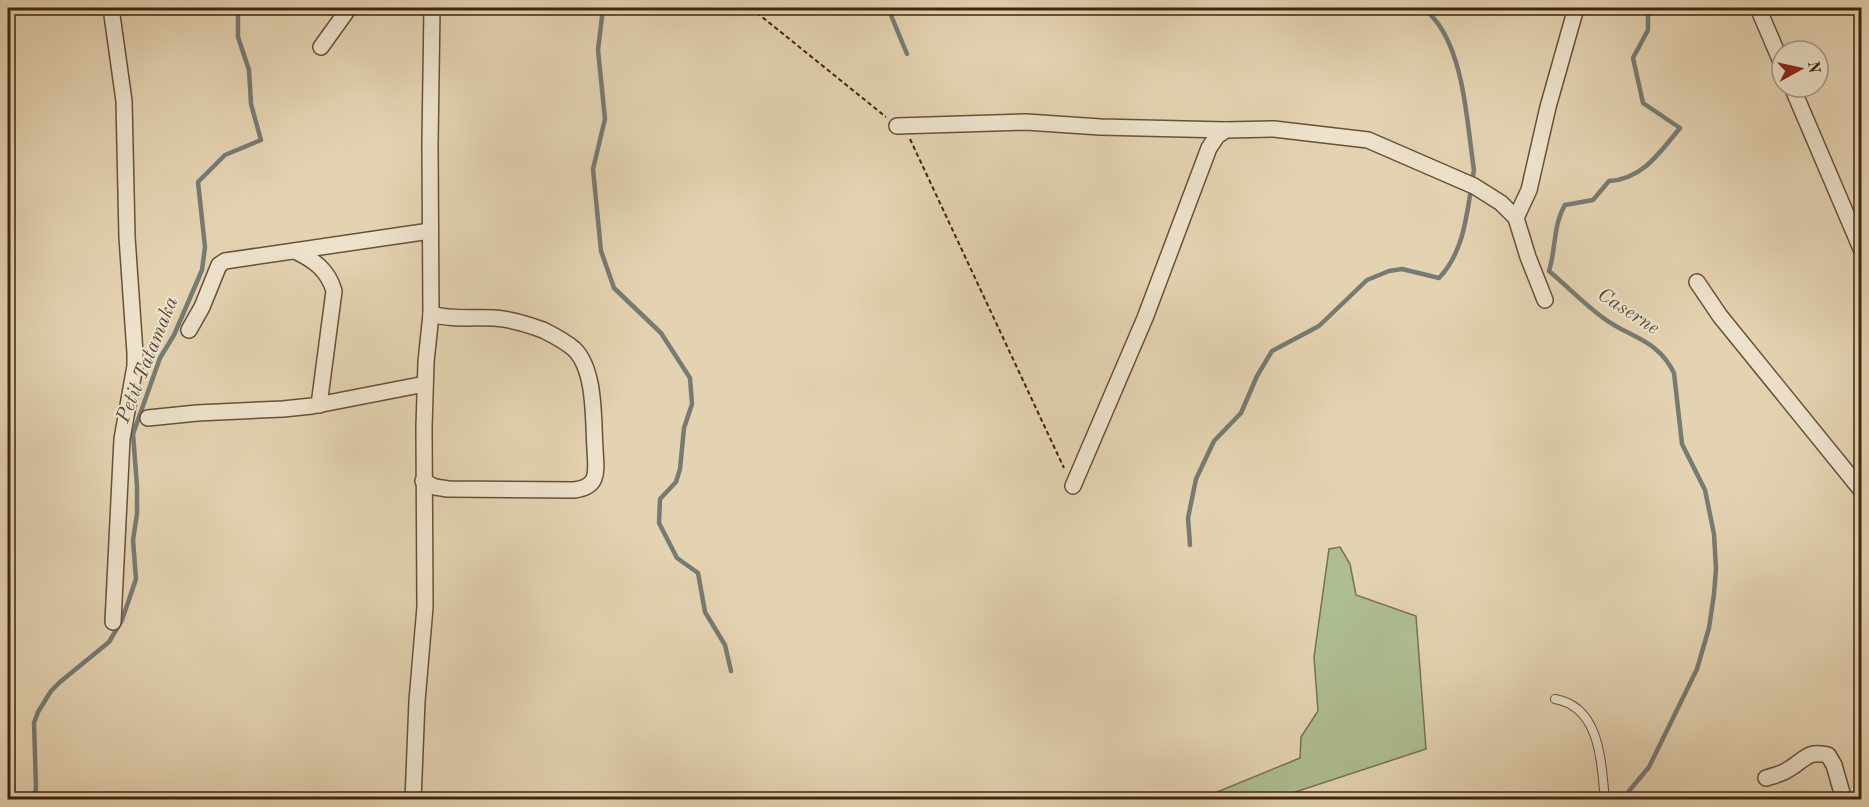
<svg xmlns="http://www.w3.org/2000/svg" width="1869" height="807" viewBox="0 0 1869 807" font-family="'Old Standard TT',serif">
  <rect width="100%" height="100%" fill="#e4d3b1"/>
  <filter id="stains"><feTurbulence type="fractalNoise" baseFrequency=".00333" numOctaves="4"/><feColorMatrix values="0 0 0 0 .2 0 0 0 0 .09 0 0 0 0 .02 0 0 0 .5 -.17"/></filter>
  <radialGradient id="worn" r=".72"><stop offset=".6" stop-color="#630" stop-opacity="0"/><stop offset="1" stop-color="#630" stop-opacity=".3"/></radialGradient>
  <!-- green -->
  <path fill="#aebe91" stroke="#767250" stroke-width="1.5" d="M1340,547L1350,564L1356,595L1416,616L1426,749L1274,799H1200L1300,758L1301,737L1318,711L1314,657L1329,549Z"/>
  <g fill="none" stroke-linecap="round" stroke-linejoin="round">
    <!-- stream -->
    <g stroke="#767b74" stroke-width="4.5">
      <path d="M603,8L598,50L605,119L593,169L601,251L614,288L661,333L690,378L692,404L684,428L680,469L676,482L660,499L659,523L677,558L698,573L705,612L725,645L731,671"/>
      <path d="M888,8L907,54"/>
      <path d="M1424,8C1429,13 1435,19 1439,25C1465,63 1467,125 1474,170L1472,181"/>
      <path d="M8,11L9,8"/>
      <path d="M1190,545L1188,518L1196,479L1214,441L1241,413L1257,376L1272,351L1319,326L1367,280L1389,271L1402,269L1439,278C1462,254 1466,221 1471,189"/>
      <path d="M34,800L36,788L34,723L38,712L51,691L60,682L109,642L122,620L136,579L133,540L137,514V486L133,434L160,358L174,335L202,270L205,247L198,182L225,155L261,140L251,104L249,70L238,37V8"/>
      <path d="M1631,800L1629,791L1649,767L1697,669L1709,628L1714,594L1716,569L1714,534L1705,490L1682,444L1674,373C1657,338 1629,338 1602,317C1583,303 1567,286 1549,271C1556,249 1553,225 1565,205L1593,200L1609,181C1643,179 1660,152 1680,128L1643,103L1633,58L1648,30V15L1663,8"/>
    </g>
    <defs>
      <path id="lane" d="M1555,699C1601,707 1601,763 1605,800"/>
      <g id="street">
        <path d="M111,8L124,101L127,237L135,353V366L122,439L113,622"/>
        <path d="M1758,8L1782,64"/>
        <path d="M321,47L349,8"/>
        <path d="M1792,87L1862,251"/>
        <path d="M897,126L1026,122L1100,127L1226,130"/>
        <path d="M295,251C314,260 328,270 334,291L319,405"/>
        <path d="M1697,282L1720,316L1862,491"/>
        <path d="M1545,300L1528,257L1516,218L1529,190L1548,107L1576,8"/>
        <path d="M189,330L202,307L219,265L225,261L430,231"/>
        <path d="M148,418L197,413L283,409L312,406L425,384"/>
        <path d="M423,481L435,487L448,489L574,490C600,487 596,471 595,449C593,421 596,370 574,349C565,341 553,335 543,330C527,324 511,319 494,318C473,317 451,320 431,314"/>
        <path d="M1073,486L1145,318L1209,148L1217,136L1226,130L1274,129L1368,140L1474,186L1501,203L1516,218"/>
        <path d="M1766,778C1774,776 1782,774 1789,769C1805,760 1807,750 1828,755L1834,765L1844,800"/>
        <path d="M413,800L417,701L425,607L424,427L426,362L431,314L430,143L432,8"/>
      </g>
    </defs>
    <!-- lane casing -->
    <use href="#lane" stroke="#685137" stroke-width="10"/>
    <!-- street casing -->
    <use href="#street" stroke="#685137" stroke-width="18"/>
    <!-- path -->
    <g stroke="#3e260e" stroke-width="2" stroke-dasharray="4.5 3" stroke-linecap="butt">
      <path d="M751,8L886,117"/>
      <path d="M910,139L1064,468"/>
    </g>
    <!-- lane -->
    <use href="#lane" stroke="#ede2cc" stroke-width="8"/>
    <!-- street -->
    <use href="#street" stroke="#ede2cc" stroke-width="15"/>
  </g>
  <g text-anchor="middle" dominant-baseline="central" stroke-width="4.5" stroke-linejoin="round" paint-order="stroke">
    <!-- water labels -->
    <g font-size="20" font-style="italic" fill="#554a38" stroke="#ede2cc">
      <text transform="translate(1628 312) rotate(33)">Caserne</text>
      <text transform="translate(148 360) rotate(-68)">Petit Tatamaka</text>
    </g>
  </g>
  <!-- margin -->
  <rect width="1869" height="807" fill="none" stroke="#e4d3b1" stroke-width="30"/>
  <rect x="9" y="9" width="1851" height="789" fill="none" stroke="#3e260e" stroke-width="3"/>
  <rect x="15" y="15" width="1839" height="777" fill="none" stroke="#3e260e" stroke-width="1.5"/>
  <!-- north arrow -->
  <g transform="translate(1800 69) rotate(82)"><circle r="28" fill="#ede2cc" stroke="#a79780" stroke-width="1.5"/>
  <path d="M0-4.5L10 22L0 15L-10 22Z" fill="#8f2418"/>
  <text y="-9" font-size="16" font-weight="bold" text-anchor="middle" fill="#3e260e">N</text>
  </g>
  <rect width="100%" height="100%" filter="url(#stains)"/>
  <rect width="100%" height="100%" fill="url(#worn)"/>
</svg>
